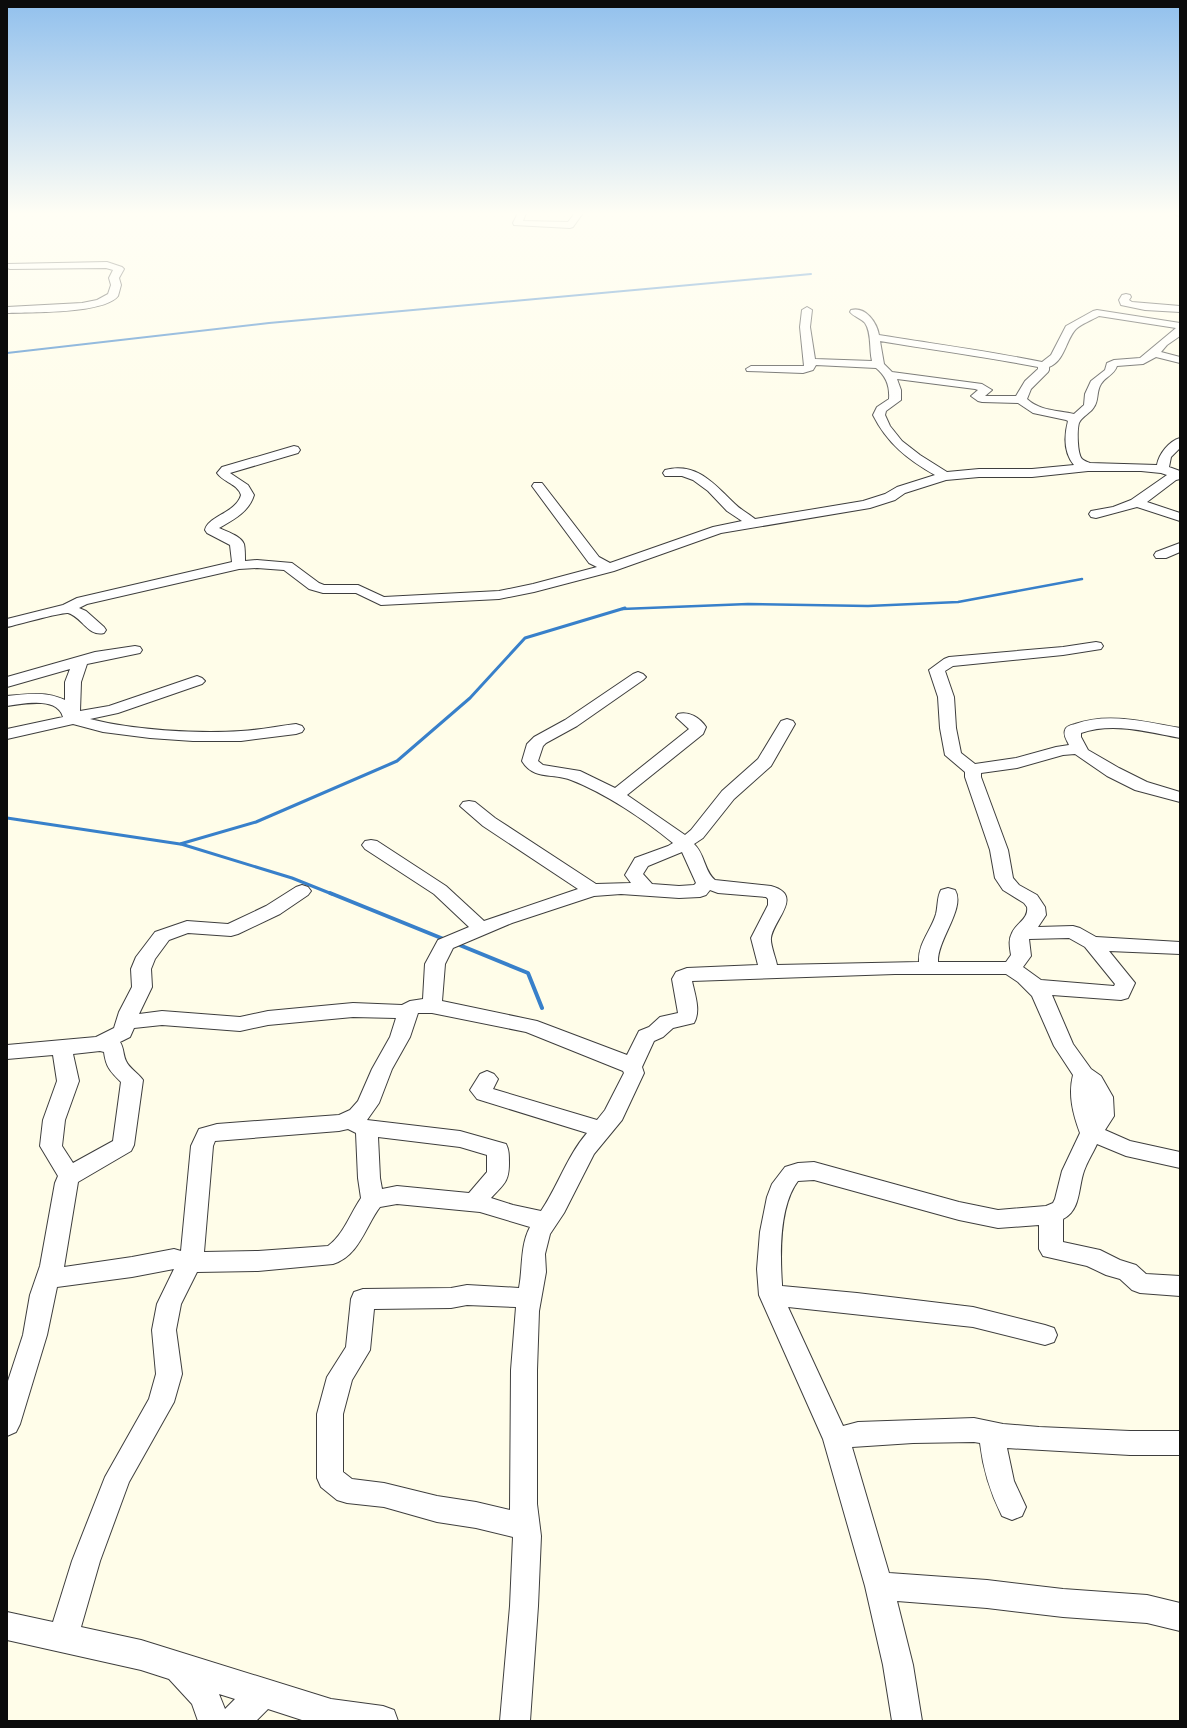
<svg xmlns="http://www.w3.org/2000/svg" width="1187" height="1728" viewBox="0 0 1187 1728" font-family="Merriweather,serif">
  <rect width="100%" height="100%" fill="#fffde9"/>
  <g fill="none" stroke-linecap="round" stroke-linejoin="round">
    <!-- stream-far3 -->
    <path stroke="#3880ca" stroke-width="2" d="M7,353L269,323L811,274"/>
    <!-- stream-far2 -->
    <path stroke="#3880ca" stroke-width="2.5" d="M622,609L748,604L868,606L958,602L1082,579"/>
    <!-- stream-far1 -->
    <g stroke="#3880ca" stroke-width="3">
      <path d="M7,818L180,844L256,822L397,761L470,698L525,638L625,608"/>
      <path d="M181,844L292,878L332,894"/>
    </g>
    <!-- stream -->
    <g stroke="#3880ca" stroke-width="4">
      <path d="M330,893L446,940"/>
      <path d="M457,944L528,973L542,1008"/>
    </g>
    <defs>
      <g id="minor">
        <path d="M518,213H526L523,221L568,222L575,213H583L573,227L570,228L514,225L513,223Z"/>
        <path d="M1173,213H1180V217Z"/>
        <path d="M107,262L122,267L124,269L119,278L121,285L118,296C104,314 31,312 7,313V307L82,303L97,300L108,294L111,285L109,278L113,270L106,268L10,269L7,268V264Z"/>
        <path d="M1126,294L1130,295L1131,297L1129,300L1132,302L1180,306V312L1145,310L1121,305L1119,300L1122,295Z"/>
        <path d="M807,307L812,310L810,327L815,359L872,361C869,350 872,333 865,323C861,318 854,317 850,312L851,310C866,306 877,323 879,335C934,344 988,351 1042,362L1051,355L1066,326L1093,311L1097,310L1180,323V336L1167,345L1161,352L1180,357V363L1156,357L1143,364L1117,366C1114,375 1106,376 1101,384C1096,392 1099,400 1094,407C1091,413 1082,416 1079,423C1077,429 1077,454 1082,459C1084,461 1088,462 1090,463L1157,465C1159,454 1169,441 1180,438V448L1171,457L1169,467L1180,471V479L1176,480L1147,502L1180,513V521L1137,507L1096,518L1091,517L1089,514L1091,511L1113,507L1131,500L1167,475L1161,473L1141,471H1088L1032,477H979L946,480L905,493L895,500L870,508L721,533L614,571L534,592L499,599L381,605L356,593H323L309,589L284,570L257,568L239,569L87,604L79,608L86,611L104,627L106,630L104,633C88,637 82,617 68,613C62,612 16,625 7,627V619L63,605L77,598L232,562L230,545L207,533L205,530C208,516 236,513 241,495C238,484 223,482 217,473L222,467L294,446L298,447L300,450L298,453L230,473L248,485L254,495C249,512 233,520 219,528C226,531 241,536 244,544C245,549 245,556 245,561L257,560L292,563L319,583L324,585H358L384,597L499,591L533,584L597,567L589,563L532,486L534,483H542L599,557L610,563L713,527L742,521L727,511L708,491L693,480L682,476H665L663,473L665,470C697,462 714,484 735,504C741,510 749,514 755,519L863,501L885,494L897,487L935,475C908,460 887,443 873,415L877,407L889,399C890,386 886,376 876,368L816,365L813,370L803,373L747,371L746,369L751,366H804L800,327L802,310ZM1099,316L1176,328L1140,358L1114,360L1107,363L1105,370L1091,381L1085,394L1084,405L1074,414C1057,410 1040,411 1027,399L1031,389L1048,372L1049,370V367C1065,361 1066,339 1076,329C1081,324 1092,320 1099,316ZM880,341C933,350 986,357 1038,367V369L1025,381L1016,396H985L992,390L982,384L892,372L884,364ZM897,379L975,389L978,390L971,396L978,401L982,402L1018,403L1033,413L1066,420L1068,421C1064,436 1064,453 1074,465L1032,469H979L947,472L920,455L902,441L890,426L885,415L886,411L901,400V390Z"/>
        <path d="M1180,543V552L1166,558H1156L1154,555L1156,552Z"/>
        <path d="M1096,642L1101,643L1103,646L1101,649L1063,655L953,666L945,671L954,697L956,728L961,753L975,764L1016,758L1056,747L1069,745C1067,740 1063,736 1065,730C1066,726 1071,725 1075,724C1109,712 1145,722 1180,728V738C1148,732 1113,722 1081,733V737L1088,750L1119,768L1147,782L1180,792V802L1135,790L1107,776L1075,754L1063,755L1017,768L981,773V777L1008,850L1013,878L1019,885L1037,895L1045,907L1046,915L1038,927L1073,926L1080,928L1096,937L1180,942V954L1109,951L1135,983L1128,998L1121,1000L1052,995L1073,1044L1091,1069L1101,1076L1113,1097L1114,1116L1105,1130L1130,1141L1180,1152V1168L1126,1156L1097,1144C1093,1153 1087,1162 1084,1171C1078,1188 1081,1210 1063,1219V1242L1100,1250L1120,1260L1136,1265L1146,1274L1180,1276V1296L1140,1293L1132,1290L1120,1279L1106,1275L1087,1266L1043,1256L1039,1249V1225L998,1228L959,1220L814,1180L798,1181C779,1206 780,1254 782,1284V1286L857,1293L973,1307L1045,1325L1054,1328L1057,1335L1054,1342L1045,1345L973,1327L788,1307L843,1426L858,1422L974,1418L1003,1424L1039,1427L1130,1431H1180V1455H1130L1007,1448L1014,1481L1026,1507L1022,1516L1012,1520L1002,1516C990,1492 983,1469 980,1443L974,1442L913,1443L852,1447L889,1573L987,1580L1063,1589L1147,1595L1180,1603V1631L1147,1623L1063,1617L987,1608L897,1601L913,1665L922,1721H892L883,1665L865,1586L823,1439L759,1295L757,1269L760,1232L767,1197L772,1184L785,1167L798,1163L814,1162L959,1202L998,1210L1046,1206L1053,1203L1055,1199L1062,1171L1080,1133C1073,1114 1068,1095 1073,1075L1054,1046L1032,996L1018,982L1006,974H895L692,981C695,995 701,1011 694,1023L673,1028L663,1037L654,1041L642,1067L644,1073L622,1120L594,1154L564,1213L550,1234L545,1254L546,1272L539,1311L537,1370V1504L541,1536L538,1606L530,1721H500L510,1606L513,1537L476,1528L437,1522L384,1507L347,1503L337,1500L321,1487L317,1478V1414L327,1377L346,1347L351,1299L354,1292L363,1289L451,1288L467,1285L519,1288C523,1267 520,1246 530,1227L480,1212L397,1204L380,1207C365,1227 359,1256 333,1264L258,1271L197,1272L181,1304L176,1330L182,1374L174,1402L129,1482L100,1561L81,1627L141,1640L331,1699L383,1706L394,1710L398,1721H305L268,1709L256,1721H198L192,1704L169,1679L141,1670L7,1640V1612L53,1622L72,1561L105,1477L149,1399L156,1374L152,1330L157,1304L174,1269L132,1277L57,1287L47,1335L20,1424L16,1432L7,1436V1384L23,1335L30,1295L40,1266L55,1183L58,1176L40,1146L43,1120L57,1081L53,1055L7,1059V1045L96,1037L114,1028L119,1012L132,987L131,969L136,957L155,932L187,921L228,924L266,906L296,887L302,885L308,887L311,891L308,895L280,914L238,934L231,936L188,933L169,940L155,959L151,969L152,987L139,1014L162,1011L240,1017L268,1011L353,1003L402,1005L410,1001L423,999L425,964L438,940L469,927L434,894L365,849L362,845L365,841L371,840L377,841L446,886L484,921L578,889L483,826L460,806L463,802L469,801L475,802L495,818L596,884L631,883L625,875L635,858L668,846L673,843C645,820 605,793 571,780C553,773 533,780 522,761L527,744L534,737L565,720L633,674L638,672L643,674L646,677L643,680L577,726L546,743L543,746L538,761L543,765L580,771L615,788L689,729L676,717L678,714C689,711 700,718 706,727L703,734L627,795L685,835L691,830L722,791L758,759L781,721L787,719L793,721L795,724L771,766L734,799L703,838L694,844C705,854 704,871 715,880L771,886C805,895 773,920 771,938C770,944 776,959 777,965L919,962C918,943 931,931 936,914C938,906 937,897 941,890L948,888L955,890C966,908 937,940 938,962H1006L1011,955C1010,948 1008,940 1012,933C1016,923 1029,919 1027,907L1024,903L1003,890L995,878L990,850L965,777V772L945,755L940,728L938,697L929,670L944,659L949,657L1063,647ZM682,852L696,883L694,885L679,886L652,884L643,874L648,866ZM710,890L718,893L766,897L768,899V905L751,938L758,965L687,968L676,972L672,979L678,1013L660,1017L649,1027L639,1031L627,1055L537,1021L442,1001L445,964L453,948L512,923L594,896L621,894L679,898L700,897L706,895ZM1069,938L1085,947L1115,984L1114,986L1041,980L1023,967L1031,956L1029,939ZM418,1013H432L526,1032L623,1071L624,1073L605,1110L597,1120L493,1089L498,1079L494,1074L487,1071L480,1074L470,1090L477,1099L587,1133C567,1156 558,1186 541,1211L513,1205L491,1198C504,1184 509,1182 509,1163C509,1155 509,1150 506,1144L460,1131L367,1120L379,1103L392,1069L410,1037ZM353,1017L396,1018L390,1037L372,1069L358,1101L350,1110L339,1115L217,1124L199,1129L191,1146L181,1251L174,1249L132,1257L64,1267L78,1182L131,1151L134,1145L143,1080C138,1073 129,1068 126,1061C123,1055 124,1048 120,1042L130,1037L134,1028L162,1025L240,1031L268,1025ZM100,1051L104,1052C106,1067 110,1071 121,1082L113,1141L73,1163L62,1146L65,1120L79,1081L73,1054ZM348,1129L356,1133L358,1178L361,1198C350,1214 344,1234 328,1246L258,1251L204,1252L213,1146L215,1141L339,1131ZM378,1137L460,1147L487,1155V1172L469,1193L397,1186L382,1189L380,1178ZM467,1305L516,1307L511,1370L510,1510L476,1502L437,1496L384,1483L352,1479L343,1472V1414L352,1380L370,1350L374,1309L451,1308ZM219,1694L235,1699L225,1709Z"/>
        <path d="M135,646L140,647L142,650L140,653L87,664L81,682L80,711L109,706L197,676L202,678L205,681L202,684L118,713L90,719C133,730 197,734 241,731C260,730 278,726 296,724L302,726L304,729L302,732L296,734L241,741H193L150,738L103,732L73,724L7,739V729L63,717C57,696 22,704 7,706V696C27,694 45,691 65,700V682L70,669L7,687V677L95,652Z"/>
      </g>
    </defs>
    <!-- minor casing -->
    <use href="#minor" stroke="#3e3e3e" stroke-width="2"/>
    <!-- minor -->
    <use href="#minor" fill="#fff" fill-rule="evenodd"/>
  </g>
  <!-- sky -->
  <linearGradient id="sky" x2="0" y2="1"><stop stop-color="#91c0ed"/><stop offset="0.47" stop-color="#fffef5"/><stop offset="1" stop-color="#fffef5" stop-opacity="0"/></linearGradient>
  <rect width="1187" height="454" fill="url(#sky)"/>
  <!-- border -->
  <rect width="1187" height="1728" fill="none" stroke="#0b0b0b" stroke-width="16"/>
</svg>
